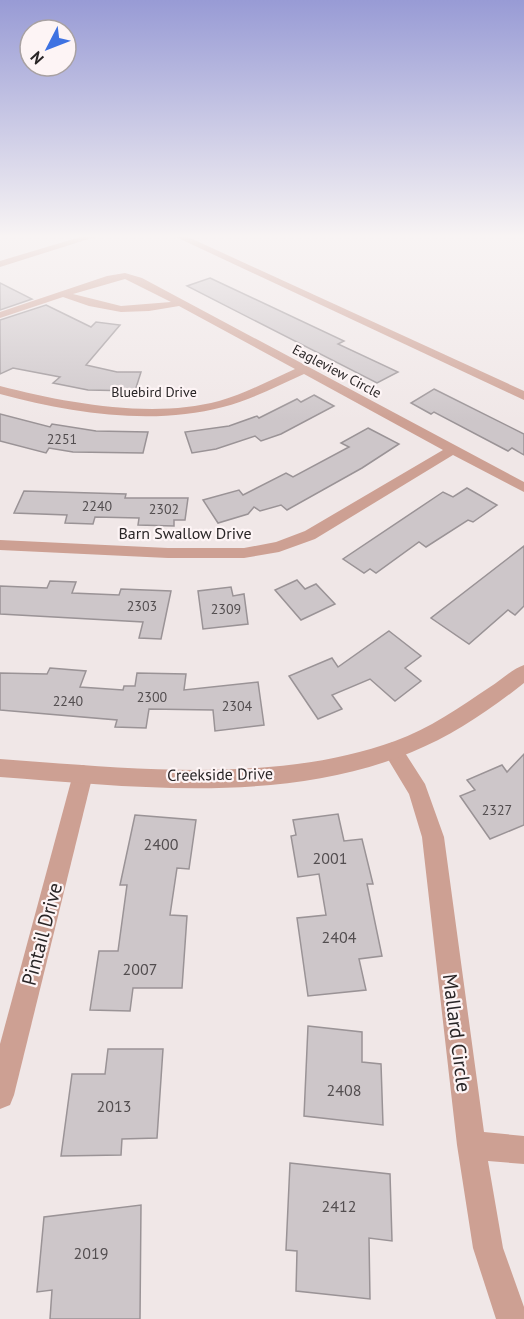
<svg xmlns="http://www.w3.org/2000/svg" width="524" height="1319" viewBox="0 0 524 1319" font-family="'PT Sans',sans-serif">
  <rect width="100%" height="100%" fill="#f0e7e7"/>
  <!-- building -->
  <g fill="#cdc6c9" stroke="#9a9396" stroke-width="1.5">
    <path d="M210,278L344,341L338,344L398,372L377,383L187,286Z"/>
    <path d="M0,283L32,299L0,310Z"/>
    <path d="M46,305L91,327L96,322L120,325L86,365L117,372H141L135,391L88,390L53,383L60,377L13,368L0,374V320Z"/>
    <path d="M434,389L524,434V455L512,448L508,451L434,412L431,414L411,403Z"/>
    <path d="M314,395L334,406L281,434L261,441L255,436L216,449L192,453L185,432L229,426L257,416L259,418L297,399L301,402Z"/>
    <path d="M0,414L50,427L52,424L96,431L148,432L143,453L73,452L49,448L46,453L0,441Z"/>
    <path d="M368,428L399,444L362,468L287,510L281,505L260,511L254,507L248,514L218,523L203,500L239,490L243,495L286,473L293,477L349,447L341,443Z"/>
    <path d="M467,488L497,505L473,522L468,520L426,547L419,542L376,573L370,569L364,573L343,559L443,492L453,497Z"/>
    <path d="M24,491L126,494L125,498H188L185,520H174V526L138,525L139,518L95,517L93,524L65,523L67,515L14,513Z"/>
    <path d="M524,546V606L515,615L508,610L469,644L431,618Z"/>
    <path d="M297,580L305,589L316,584L335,604L301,620L275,590Z"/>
    <path d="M50,581L76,582L72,593L119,595L121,589L171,591L161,639L139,638L143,622L0,614V586L47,588Z"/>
    <path d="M231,587L233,596L244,594L248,624L203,629L198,591Z"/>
    <path d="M389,631L421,656L405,668L421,681L395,701L370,679L332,695L342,709L318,719L289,676L332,658L338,667Z"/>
    <path d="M50,668L86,671L80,687L123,690L124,686H135L137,673L186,674L184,690L258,682L264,725L215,731L213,710L149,709L146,728L115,727L117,720L0,710V673L47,674Z"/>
    <path d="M524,754V825L490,839L460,796L475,790L467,780L502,765L507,772Z"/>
    <path d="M338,814L344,841L362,839L373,884H367L382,956L359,959L366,990L308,996L297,918L326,915L319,874L298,877L291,836L296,835L293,820Z"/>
    <path d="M135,815L196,820L189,869L177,868L170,915L187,916L182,988H133L130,1011L90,1010L99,951H118L127,885H120Z"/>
    <path d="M308,1026L362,1032V1062L381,1064L383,1125L304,1116Z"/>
    <path d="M108,1049H163L157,1138L122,1139L121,1155L61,1156L72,1074H105Z"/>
    <path d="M290,1163L390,1174L392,1241L369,1238L370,1299L296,1291L297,1251L286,1250Z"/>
    <path d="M141,1205L140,1319H50L52,1290L37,1292L44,1217Z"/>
  </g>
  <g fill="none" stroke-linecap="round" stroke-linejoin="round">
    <!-- minor -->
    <g fill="#cda093" fill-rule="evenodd">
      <path d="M125,273L142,278L524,482V492L453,455L315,539L279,552L244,558H168L0,550V540L168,548H244L276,542L305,531L443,450L304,374C277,386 251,400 223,407C152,426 70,413 0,394V386C66,403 152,419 219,401C245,394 270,380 295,369L179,306L149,311L121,312L89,306L63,297L0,318V312L107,276ZM125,279L171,302L121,306L73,294Z"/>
      <path d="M393,742L400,745L425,784L444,837L484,1132L524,1136V1164L488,1161L503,1248L524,1307V1319H496L473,1248L457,1145L422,837L409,794L383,751L386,745Z"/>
      <path d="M83,765L90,768L93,774L14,1095L10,1105L0,1109V1044L73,774L76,768Z"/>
    </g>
    <!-- tertiary -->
    <g fill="#cda093" fill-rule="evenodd">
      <path d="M80,237H95L0,267V261Z"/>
      <path d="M176,237H188L524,391V400Z"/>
      <path d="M524,665V683C490,710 452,736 412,752C284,805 134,787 0,777V759C126,768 274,785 395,741C429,729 460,707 490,687C501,680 512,669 524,665Z"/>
    </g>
  </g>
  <!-- sky -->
  <linearGradient id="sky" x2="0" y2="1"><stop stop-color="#989bd5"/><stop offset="0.56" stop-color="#f8f4f4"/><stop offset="1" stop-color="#f8f4f4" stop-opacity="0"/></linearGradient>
  <rect width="524" height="422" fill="url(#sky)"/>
  <g text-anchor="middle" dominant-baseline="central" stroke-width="4.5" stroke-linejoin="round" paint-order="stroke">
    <!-- far-street labels -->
    <g font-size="14" fill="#292526" stroke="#fdf4f5">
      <text transform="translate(337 371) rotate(28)">Eagleview Circle</text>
      <text x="154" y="392">Bluebird Drive</text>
    </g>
    <!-- number labels -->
    <g font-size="14" fill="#524d4f">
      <text x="62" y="439">2251</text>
      <text x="97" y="506">2240</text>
      <text x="164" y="509">2302</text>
      <text x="142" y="606">2303</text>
      <text x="226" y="609">2309</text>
      <text x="152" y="697">2300</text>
      <text x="68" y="701">2240</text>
      <text x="237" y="706">2304</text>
      <text x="497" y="810">2327</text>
    </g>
    <!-- street labels -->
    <g font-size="16" fill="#292526" stroke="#fdf4f5">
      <text x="185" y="533">Barn Swallow Drive</text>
      <text transform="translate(220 774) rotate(-1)">Creekside Drive</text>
    </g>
    <!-- near-number labels -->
    <g font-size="16" fill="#524d4f">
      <text x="161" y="844">2400</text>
      <text x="330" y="858">2001</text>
      <text x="339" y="937">2404</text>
      <text x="140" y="969">2007</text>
      <text x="344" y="1090">2408</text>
      <text x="114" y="1106">2013</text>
      <text x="339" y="1206">2412</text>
      <text x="91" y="1253">2019</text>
    </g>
    <!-- near-street labels -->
    <g font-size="20" fill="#292526" stroke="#fdf4f5">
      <text transform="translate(42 934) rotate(-75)">Pintail Drive</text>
      <text transform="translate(457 1033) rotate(83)">Mallard Circle</text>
    </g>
  </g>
  <!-- north arrow -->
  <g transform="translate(48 48) rotate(228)"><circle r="28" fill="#fdf4f5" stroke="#a8a1a2" stroke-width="1.5"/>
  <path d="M0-4.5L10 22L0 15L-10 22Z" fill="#3e72e2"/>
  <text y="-9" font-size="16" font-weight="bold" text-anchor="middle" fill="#292526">N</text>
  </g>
</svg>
